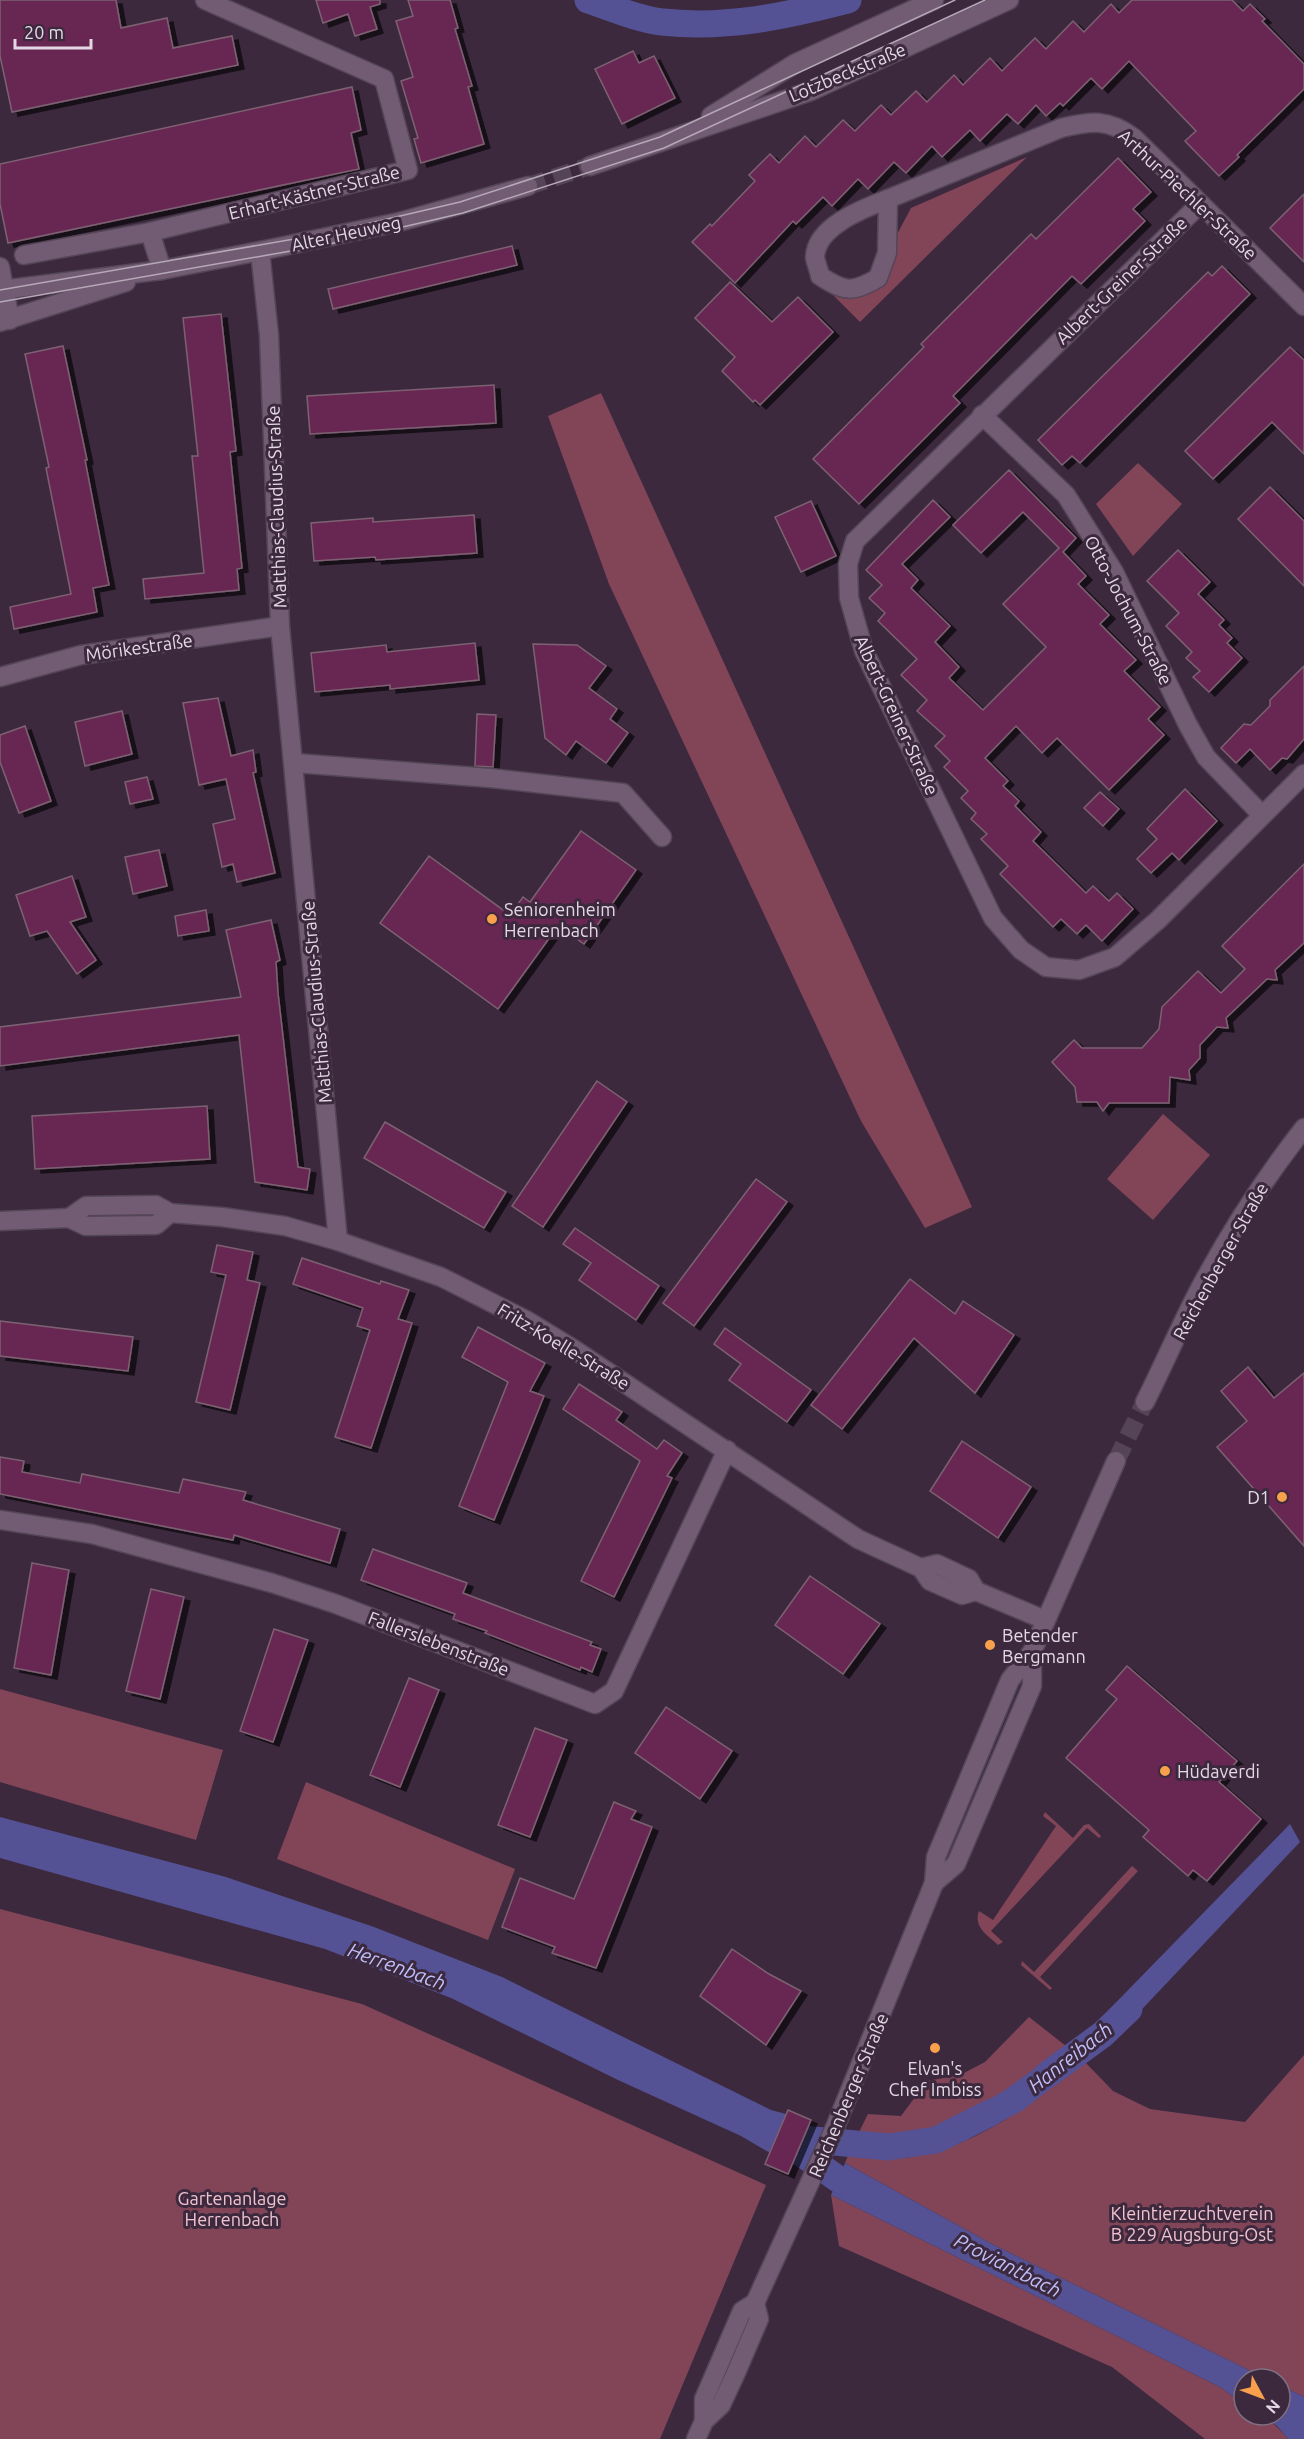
<svg xmlns="http://www.w3.org/2000/svg" width="1304" height="2439" viewBox="0 0 1304 2439" font-family="Ubuntu,sans-serif">
  <defs>
    <filter id="shadow"><feDropShadow dx="6" dy="4" stdDeviation="0" flood-color="#0009"/></filter>
  </defs>
  <rect width="100%" height="100%" fill="#3c293e"/>
  <!-- green -->
  <g fill="#814557">
    <path d="M1027,157L860,322L832,294L866,295L889,271L895,238L911,208Z"/>
    <path d="M601,393L972,1207L925,1228L861,1121L609,584L548,416Z"/>
    <path d="M1138,463L1182,504L1133,556L1096,504Z"/>
    <path d="M1163,1114L1210,1155L1153,1220L1107,1179Z"/>
    <path d="M0,1689L223,1750L196,1840L0,1782Z"/>
    <path d="M306,1782L515,1869L488,1940L277,1859Z"/>
    <path d="M1045,1812L1073,1838L1084,1825L1089,1824L1101,1836L1099,1838L1087,1828L991,1931L1003,1942L998,1945C987,1935 973,1927 979,1911L993,1920L1056,1826L1043,1816Z"/>
    <path d="M1132,1866L1138,1871L1040,1977L1052,1988L1050,1990L1021,1965L1022,1961L1034,1972Z"/>
    <path d="M0,1909L362,2004L766,2185L660,2439H0Z"/>
    <path d="M1029,2017L1066,2046L1002,2093L930,2130L897,2135L858,2134L868,2114L901,2116L927,2081L960,2075L985,2062Z"/>
    <path d="M1304,2055V2397L1280,2385V2379H1267L990,2243L845,2163L849,2153C861,2155 874,2159 886,2159C963,2158 1026,2107 1085,2062L1113,2091L1150,2109L1245,2122Z"/>
    <path d="M831,2195L1220,2387L1244,2404V2415C1267,2415 1273,2422 1288,2439H1205L1112,2367L839,2246Z"/>
  </g>
  <!-- water -->
  <g fill="#545294">
    <path d="M0,1817L226,1877L374,1927L502,1977L771,2110L786,2114L770,2153L741,2136L618,2080L451,1998L325,1949L0,1858Z"/>
    <path d="M1290,1824L1300,1842L1111,2042L1093,2026Z"/>
    <path d="M1066,2046L1085,2062L1023,2110L963,2142L952,2120L1002,2092Z"/>
    <path d="M930,2130L941,2151L885,2159L849,2153L858,2134L897,2135Z"/>
    <path d="M845,2163L990,2243L1267,2379H1244V2404L1220,2387L831,2195Z"/>
    <path d="M1280,2385L1304,2397V2439H1288L1277,2426L1261,2415H1280Z"/>
  </g>
  <g fill="none" stroke-linecap="round" stroke-linejoin="round">
    <!-- canal -->
    <g stroke="#545294" stroke-width="27">
      <path d="M588,0C612,8 637,19 662,22C727,29 786,16 848,0"/>
      <path d="M1047,2075L1103,2034L1129,2009"/>
      <path d="M766,2131L777,2136L838,2179L871,2195"/>
      <path d="M781,2137L888,2147L936,2140L990,2113"/>
    </g>
  </g>
  <!-- building -->
  <g fill="#672852" stroke="#7d6172" stroke-width="1.5" filter="url(#shadow)">
    <path d="M0,0H116L121,28L167,18L173,48L232,36L238,65L12,112L0,56Z"/>
    <path d="M316,0H380V4L370,7L377,29L355,36L348,14L323,23Z"/>
    <path d="M408,0H450L458,28L455,29L472,86L468,87L484,144L421,163L414,139L418,138L401,81L413,77L396,21L413,16Z"/>
    <path d="M1132,0H1232L1243,11L1250,4L1265,19L1262,21L1304,64V89L1237,155L1239,157L1219,176L1185,141L1196,131L1129,61L1102,89L1091,78L1063,106L1060,103L1046,116L1036,105L1018,124L1007,114L980,141L970,130L942,157L932,146L906,173L894,162L868,189L858,179L832,206L823,197L796,224L793,221L735,283L692,242L710,224L712,226L755,181L749,175L770,154L779,163L805,136L816,147L843,120L855,131L881,105L891,115L916,91L927,102L954,75L963,85L990,58L1002,71L1035,38L1046,49L1073,21L1084,32L1111,4L1119,13Z"/>
    <path d="M633,51L639,63L654,56L675,98L622,124L595,69Z"/>
    <path d="M352,87L361,130L351,133L359,169L8,243L0,204V164Z"/>
    <path d="M1118,158L1151,192L1133,209L1145,221L1081,284L1072,276L953,396L960,403L859,504L813,459L924,347L921,344L1031,234L1036,239Z"/>
    <path d="M1304,194V262L1270,228Z"/>
    <path d="M512,246L517,265L333,309L328,289Z"/>
    <path d="M1222,266L1250,294L1080,463L1072,456L1062,465L1038,440L1208,272L1212,276Z"/>
    <path d="M730,282L772,322L798,297L833,332L760,405L755,400L753,402L722,371L735,357L695,318Z"/>
    <path d="M221,314L236,451L230,452L242,568L237,569L239,590L145,599L143,579L204,573L192,456H198L183,318Z"/>
    <path d="M63,346L87,460H85L109,585L93,588L97,612L14,629L10,607L71,594L46,468L49,467L25,354Z"/>
    <path d="M1290,347L1304,360V454L1272,422L1213,479L1185,451Z"/>
    <path d="M494,385L496,423L310,434L307,396Z"/>
    <path d="M1009,470L1076,538L1063,552L1086,576L1078,584L1109,615L1100,624L1136,660L1124,671L1160,707L1148,719L1164,735L1109,790L1057,738L1042,753L1016,726L985,758L1008,781L1003,786L1019,801L1015,806L1041,832L1033,841L1086,893L1093,886L1109,901L1117,893L1133,909L1102,941L1086,925L1077,934L1061,919L1053,927L1000,874L1008,866L981,839L987,834L971,819L976,813L961,798L968,791L944,767L950,761L935,746L945,736L917,711L927,700L901,675L917,659L878,621L885,613L869,598L882,585L866,570L933,500L950,517L902,564L918,580L911,588L950,626L935,642L959,667L949,678L983,710L1046,647L1003,604L1059,548L1023,512L981,553L953,525Z"/>
    <path d="M1270,487L1304,521V586L1238,519Z"/>
    <path d="M811,501L836,556L801,572L775,517Z"/>
    <path d="M474,515L477,553L376,560L375,557L314,561L311,523L373,518V522Z"/>
    <path d="M1178,550L1210,582L1198,594L1224,620L1219,625L1232,638L1227,643L1242,658L1209,692L1193,677L1200,671L1186,658L1192,652L1166,626L1179,613L1147,581Z"/>
    <path d="M475,643L479,680L390,689V685L315,692L311,653L386,645L387,652Z"/>
    <path d="M533,644L577,645L606,666L589,688L617,709L610,719L628,733L606,763L576,741L566,755L545,738Z"/>
    <path d="M1304,666V739L1287,759L1282,758L1270,770L1250,749L1236,763L1221,748L1244,724L1251,725L1270,706V700Z"/>
    <path d="M218,698L231,756L253,750L256,772L253,773L275,873L237,882L233,864L222,867L213,824L235,819L226,779L199,785L183,703Z"/>
    <path d="M122,711L132,754L85,766L75,722Z"/>
    <path d="M477,714L496,715L493,767L475,766Z"/>
    <path d="M25,726L51,801L19,813L0,762V735Z"/>
    <path d="M147,777L153,799L130,804L125,782Z"/>
    <path d="M1185,789L1217,821L1179,860L1172,853L1151,873L1137,859L1157,839L1147,829Z"/>
    <path d="M1100,792L1119,809L1103,826L1084,808Z"/>
    <path d="M581,831L636,870L584,944L558,926L498,1009L380,923L429,856L510,915L523,897L530,902Z"/>
    <path d="M159,850L167,886L133,894L125,857Z"/>
    <path d="M1304,864V943L1275,970L1277,980L1267,979L1226,1018L1228,1028L1217,1027L1200,1045V1058L1189,1070L1190,1080L1170,1077L1169,1103H1109L1103,1111L1097,1102H1077L1075,1087L1052,1062L1074,1040L1082,1048H1142L1159,1029L1162,1007L1198,971L1221,993L1245,969L1222,946Z"/>
    <path d="M72,876L86,917L70,922L96,960L77,974L47,931L30,936L16,895Z"/>
    <path d="M206,910L209,931L178,936L175,916Z"/>
    <path d="M271,920L280,960L276,962L278,993L298,1167L310,1169L307,1190L255,1182L239,1035L0,1066V1027L241,997L226,930Z"/>
    <path d="M597,1081L627,1102L543,1227L512,1206Z"/>
    <path d="M207,1106L210,1159L35,1169L32,1116Z"/>
    <path d="M385,1122L506,1192L484,1228L364,1158Z"/>
    <path d="M756,1179L787,1202L694,1326L663,1303Z"/>
    <path d="M575,1228L659,1286L636,1320L579,1280L591,1263L563,1244Z"/>
    <path d="M217,1245L253,1252L247,1280L260,1283L230,1410L196,1402L226,1275L211,1272Z"/>
    <path d="M302,1258L380,1284L381,1281L409,1290L398,1319L412,1323L371,1448L335,1437L370,1330L357,1326L363,1308L293,1284Z"/>
    <path d="M910,1279L955,1314L963,1301L1014,1335L975,1393L914,1338L842,1429L811,1405Z"/>
    <path d="M0,1321L133,1337L128,1371L0,1356Z"/>
    <path d="M478,1327L545,1363L530,1391L544,1396L494,1520L459,1506L508,1382L462,1357Z"/>
    <path d="M725,1328L811,1390L787,1422L729,1380L741,1364L714,1344Z"/>
    <path d="M1248,1367L1274,1398L1304,1373V1546L1217,1447L1247,1421L1221,1391Z"/>
    <path d="M579,1384L622,1412L616,1420L657,1449L664,1440L682,1453L667,1476L672,1478L614,1597L581,1581L640,1461L563,1409Z"/>
    <path d="M962,1441L1031,1487L998,1538L930,1491Z"/>
    <path d="M0,1457L24,1461L22,1472L80,1483L82,1474L179,1493L183,1479L246,1492L243,1500L340,1529L330,1563L234,1535L233,1540L0,1494Z"/>
    <path d="M373,1549L467,1583L463,1593L592,1642L590,1645L601,1649L592,1672L581,1667L580,1670L485,1633L487,1631L453,1619L455,1614L361,1580Z"/>
    <path d="M32,1563L69,1570L51,1675L14,1668Z"/>
    <path d="M810,1576L880,1624L843,1674L775,1625Z"/>
    <path d="M151,1589L184,1597L160,1699L126,1691Z"/>
    <path d="M274,1629L308,1640L273,1742L240,1731Z"/>
    <path d="M1127,1666L1237,1761L1219,1782L1261,1819L1207,1881L1193,1870L1188,1876L1143,1837L1149,1830L1066,1758L1117,1699L1106,1690Z"/>
    <path d="M409,1678L439,1690L400,1787L370,1775Z"/>
    <path d="M666,1707L732,1751L700,1799L635,1753Z"/>
    <path d="M535,1728L567,1740L530,1837L498,1825Z"/>
    <path d="M614,1802L636,1811L631,1819L652,1827L596,1968L552,1953L555,1947L502,1927L520,1878L574,1899Z"/>
    <path d="M732,1949L769,1974L801,1991L766,2045L700,1996Z"/>
    <path d="M788,2110L811,2120L788,2174L765,2164Z"/>
  </g>
  <g fill="none" stroke-linecap="round" stroke-linejoin="round">
    <!-- minor-tunnel -->
    <g stroke="#554357" stroke-width="18" stroke-dasharray="18 9" stroke-linecap="butt">
      <path d="M528,186L590,166"/>
      <path d="M1116,1461L1145,1402"/>
    </g>
    <defs>
      <g id="minor">
        <path d="M711,116L796,63L934,0"/>
        <path d="M590,166L811,91L1009,0"/>
        <path d="M888,199L1061,128C1091,121 1108,118 1134,138L1304,306"/>
        <path d="M888,199L887,253L878,278C852,293 845,292 820,276C819,270 816,263 815,258C815,226 865,208 888,199Z"/>
        <path d="M1200,204L855,541L848,564L849,598L864,651L993,918L1021,950L1046,967L1079,970L1115,957L1158,920L1304,774"/>
        <path d="M150,232L162,270"/>
        <path d="M260,251L269,335L280,626L338,1241"/>
        <path d="M24,255L150,232L408,170L384,79L205,0"/>
        <path d="M0,267L10,320"/>
        <path d="M0,290L162,270L260,251L399,222L528,186"/>
        <path d="M0,322L126,282"/>
        <path d="M982,415L1066,495L1114,572L1188,725L1206,757L1262,815"/>
        <path d="M0,677L81,655L280,626"/>
        <path d="M295,763L490,778L623,793L662,837"/>
        <path d="M69,1218L86,1206L156,1205L170,1213L222,1217L285,1226L338,1241L441,1277L526,1320L575,1350L858,1539L921,1568L930,1581L962,1595L976,1591L1045,1620"/>
        <path d="M0,1221L69,1218L86,1226L156,1225L170,1213"/>
        <path d="M1145,1402C1163,1366 1179,1329 1197,1294C1228,1235 1263,1180 1304,1128"/>
        <path d="M0,1520L92,1534L272,1583L336,1604L595,1704L614,1691L727,1450"/>
        <path d="M921,1568L937,1564L969,1579L976,1591"/>
        <path d="M934,1883L956,1864L1032,1686V1652"/>
        <path d="M704,2421L721,2405L735,2375L759,2319L755,2303"/>
        <path d="M696,2439L704,2421V2399L742,2311L755,2303L836,2125L934,1883L936,1857L1010,1680L1032,1652L1116,1461"/>
      </g>
    </defs>
    <!-- minor casing -->
    <use href="#minor" stroke="#544557" stroke-width="21"/>
    <!-- minor -->
    <use href="#minor" stroke="#715c74" stroke-width="18"/>
    <!-- tram -->
    <g stroke="#b6a8b7" stroke-width="1.5">
      <path d="M0,290L323,234L460,202L660,137L955,0"/>
      <path d="M0,302L325,245L463,213L664,148L985,0"/>
    </g>
  </g>
  <!-- markers -->
  <g fill="#f9a04d" stroke="#3c293e" stroke-width="2">
    <circle cx="492" cy="919" r="6"/>
    <circle cx="1282" cy="1497" r="6"/>
    <circle cx="990" cy="1645" r="6"/>
    <circle cx="1165" cy="1771" r="6"/>
    <circle cx="935" cy="2048" r="6"/>
  </g>
  <g text-anchor="middle" dominant-baseline="central" stroke-width="6" stroke-linejoin="round" paint-order="stroke">
    <!-- street labels -->
    <g font-size="18" fill="#e4d8e5" stroke="#3c293e">
      <text transform="translate(847 72) rotate(-23)">Lotzbeckstraße</text>
      <text transform="translate(314 192) rotate(-14)">Erhart-Kästner-Straße</text>
      <text transform="translate(1188 194) rotate(43)">Arthur-Piechler-Straße</text>
      <text transform="translate(346 233) rotate(-12)">Alter Heuweg</text>
      <text transform="translate(1121 280) rotate(-44)">Albert-Greiner-Straße</text>
      <text transform="translate(276 507) rotate(-92)">Matthias-Claudius-Straße</text>
      <text transform="translate(1129 610) rotate(62)">Otto-Jochum-Straße</text>
      <text transform="translate(139 647) rotate(-8)">Mörikestraße</text>
      <text transform="translate(897 715) rotate(65)">Albert-Greiner-Straße</text>
      <text transform="translate(316 1002) rotate(-95)">Matthias-Claudius-Straße</text>
      <text transform="translate(1220 1261) rotate(-61)">Reichenberger Straße</text>
      <text transform="translate(564 1346) rotate(31)">Fritz-Koelle-Straße</text>
      <text transform="translate(439 1643) rotate(21)">Fallerslebenstraße</text>
      <text transform="translate(848 2095) rotate(-67)">Reichenberger Straße</text>
    </g>
    <!-- poi labels -->
    <g font-size="18" fill="#e4d8e5" stroke="#3c293e" text-anchor="start">
      <text x="504" y="909">Seniorenheim<tspan x="504" dy="21">Herrenbach</tspan></text>
      <text x="1270" y="1497" text-anchor="end">D1</text>
      <text x="1002" y="1635">Betender<tspan x="1002" dy="21">Bergmann</tspan></text>
      <text x="1177" y="1771">Hüdaverdi</text>
      <text x="935" y="2068" text-anchor="middle">Elvan's<tspan x="935" dy="21">Chef Imbiss</tspan></text>
    </g>
    <!-- park labels -->
    <g font-size="18" fill="#f1c3cf" stroke="#3c293e">
      <text x="232" y="2198">Gartenanlage<tspan x="232" dy="21">Herrenbach</tspan></text>
      <text x="1192" y="2213">Kleintierzuchtverein<tspan x="1192" dy="21">B 229 Augsburg-Ost</tspan></text>
    </g>
    <!-- water labels -->
    <g font-size="20" font-style="italic" fill="#bebff9" stroke="#3c293e">
      <text transform="translate(397 1966) rotate(20)">Herrenbach</text>
      <text transform="translate(1070 2057) rotate(-38)">Hanreibach</text>
      <text transform="translate(1008 2265) rotate(27)">Proviantbach</text>
    </g>
  </g>
  <!-- north arrow -->
  <g transform="translate(1262 2397) rotate(131)"><circle r="28" fill="#3c293e" stroke="#7f6f81" stroke-width="1.5"/>
  <path d="M0-4.5L10 22L0 15L-10 22Z" fill="#f9a04d"/>
  <text y="-9" font-size="16" font-weight="bold" text-anchor="middle" fill="#e4d8e5">N</text>
  </g>
  <!-- scale -->
  <path d="M15 39v9h76v-9" fill="none" stroke="#e4d8e5" stroke-width="3"/>
  <text x="24" y="39" font-size="18" fill="#e4d8e5" stroke="#3c293e" stroke-width="4.5" paint-order="stroke">20 m</text>
</svg>
